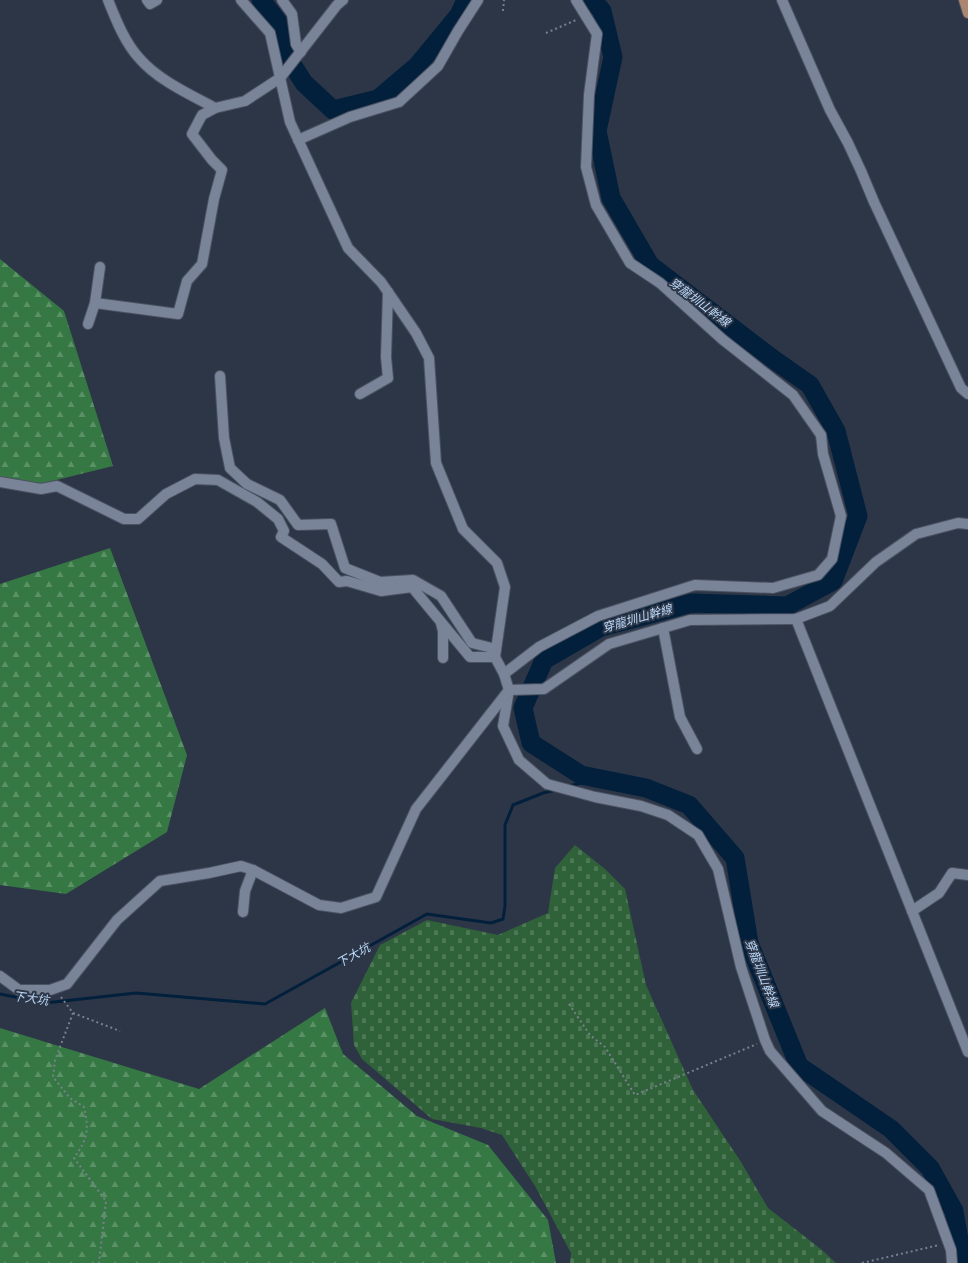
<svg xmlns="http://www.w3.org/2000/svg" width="968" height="1263" viewBox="0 0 968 1263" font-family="Mulish,'Noto Sans TC',sans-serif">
  <defs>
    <pattern id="forest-firs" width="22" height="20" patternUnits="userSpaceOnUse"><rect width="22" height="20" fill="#367843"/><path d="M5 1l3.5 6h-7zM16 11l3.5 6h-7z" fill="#5c9167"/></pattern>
    <pattern id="cemetery-stones" width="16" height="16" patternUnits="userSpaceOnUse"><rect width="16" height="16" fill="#306239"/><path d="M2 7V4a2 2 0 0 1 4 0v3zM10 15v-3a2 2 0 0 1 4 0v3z" fill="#4d7856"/></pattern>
  </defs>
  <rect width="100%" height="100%" fill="#2d3647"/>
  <!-- forest -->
  <g fill="url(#forest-firs)">
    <path d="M0,259L64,311L113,466L32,486L0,480Z"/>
    <path d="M110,548L187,755L167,832L66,894L0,885V584Z"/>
    <path d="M325,1008L343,1054L417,1116L488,1145L548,1220L556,1263H0V1028L199,1089Z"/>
  </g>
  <!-- cemetery -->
  <path fill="url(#cemetery-stones)" d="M575,845L605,869L625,889L646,985L693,1090L741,1162L768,1208L822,1250L836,1263H570L571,1253L535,1186L502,1135L481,1128L432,1119L362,1059L354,1045L351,1003L380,945L427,920L498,935L548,913L555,868Z"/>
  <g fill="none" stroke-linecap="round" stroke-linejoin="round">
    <!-- stream -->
    <g stroke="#02203c" stroke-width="3">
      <path d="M569,786L598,779"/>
      <path d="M0,994L45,1003L136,993L265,1004L427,914L491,923L503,919L505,906V825L513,805L543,793L556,790"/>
    </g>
    <!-- river -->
    <g stroke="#02203c" stroke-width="19">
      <path d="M261,0L282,27L288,58L304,83L333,110L378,99L417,66L459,15L466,0"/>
      <path d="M593,0L602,11L613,57L597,131L611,198L650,265L773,359L810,385L836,431L858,516L833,581L787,606L692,603L601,627L544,660L523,708L531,743L581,775L646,788L689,805L735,858L749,943L799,1066L891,1129L930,1168L954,1211L963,1263"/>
    </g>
    <defs>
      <g id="minor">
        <path d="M108,0C116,20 125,43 140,59C158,80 191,95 215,108"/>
        <path d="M147,0L150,4L157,0"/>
        <path d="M241,0L270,33L290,122L348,248L381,282L388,292L416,333L429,358L436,463L463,529L497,563L505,587L495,657L504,674L509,690L503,726L519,760L547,784L595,797L641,806L668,815L698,835L718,869L741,967L765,1040L770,1051L822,1111L886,1153L929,1190L951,1250L952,1263"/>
        <path d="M282,0L292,14L296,44L301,52"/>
        <path d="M782,0L830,110L848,143L861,171L874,202L961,388L968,394"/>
        <path d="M298,140L350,117L399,102L438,66L458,31L478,0"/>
        <path d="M100,267L95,303L178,314L187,281L202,264L214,199L222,170L212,160L192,134L202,115L215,108L245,101L280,78L337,5L343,0"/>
        <path d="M88,324L95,303"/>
        <path d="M220,376L224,438L230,468L247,484L280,500L298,525L331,524L345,568L380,582L413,580L441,596L472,643L496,649"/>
        <path d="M360,394L388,378L386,357L388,292"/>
        <path d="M0,482L41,489L57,486L124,519H138L166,494L195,479L218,480L257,502L278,519L284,531L281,537L322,564L339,582L347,581L381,591L412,587L470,657H495"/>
        <path d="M796,619L968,1052"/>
        <path d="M441,623L443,631V658"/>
        <path d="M663,628L680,717L697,749"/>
        <path d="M504,674L539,647L598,616L695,585L773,588L818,575L832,559L841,516L823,454L821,435L793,395L722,339L660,283L630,263L596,205L586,167L589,95L597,34L576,0"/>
        <path d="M912,911L939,893L952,873L968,875"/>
        <path d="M243,912L245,891L253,870"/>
        <path d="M0,976L19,990H50L67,984L117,920L160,881L209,873L241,866L253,870L319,905L341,908L376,897L416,809L509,690L544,689L609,644L690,620L796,619L830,606L876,562L916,534L958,523L968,524"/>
      </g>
      <path id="major" d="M964,0L968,13"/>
    </defs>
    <!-- minor casing -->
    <use href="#minor" stroke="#4b5261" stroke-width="12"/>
    <!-- major casing -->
    <use href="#major" stroke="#4b5261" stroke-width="12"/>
    <!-- path -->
    <g stroke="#78808e" stroke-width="2" stroke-dasharray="2 3" stroke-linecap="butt">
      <path d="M503,11L504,0"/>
      <path d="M546,33L576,20"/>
      <path d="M61,997L73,1013L55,1060L53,1077L70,1098L84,1107C89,1131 88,1138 74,1158L106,1201L99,1263"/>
      <path d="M569,1004L590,1035L605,1047L635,1095L757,1044"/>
      <path d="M73,1013L120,1031"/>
      <path d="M862,1263L939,1245"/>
    </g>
    <!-- minor -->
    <use href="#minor" stroke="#798499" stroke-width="10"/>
    <!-- major -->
    <use href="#major" stroke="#ab8670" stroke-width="10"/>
  </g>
  <g text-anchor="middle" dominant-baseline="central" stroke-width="4" stroke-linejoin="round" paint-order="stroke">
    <!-- water labels -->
    <g font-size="12" font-style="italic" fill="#bcdafa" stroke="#2d3647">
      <text transform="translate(700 302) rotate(37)">穿龍圳山幹線</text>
      <text transform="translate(637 618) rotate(-16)">穿龍圳山幹線</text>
      <text transform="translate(353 955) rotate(-29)">下大坑</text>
      <text transform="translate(762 973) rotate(69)">穿龍圳山幹線</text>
      <text transform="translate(31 998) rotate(8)">下大坑</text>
    </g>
  </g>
</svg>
